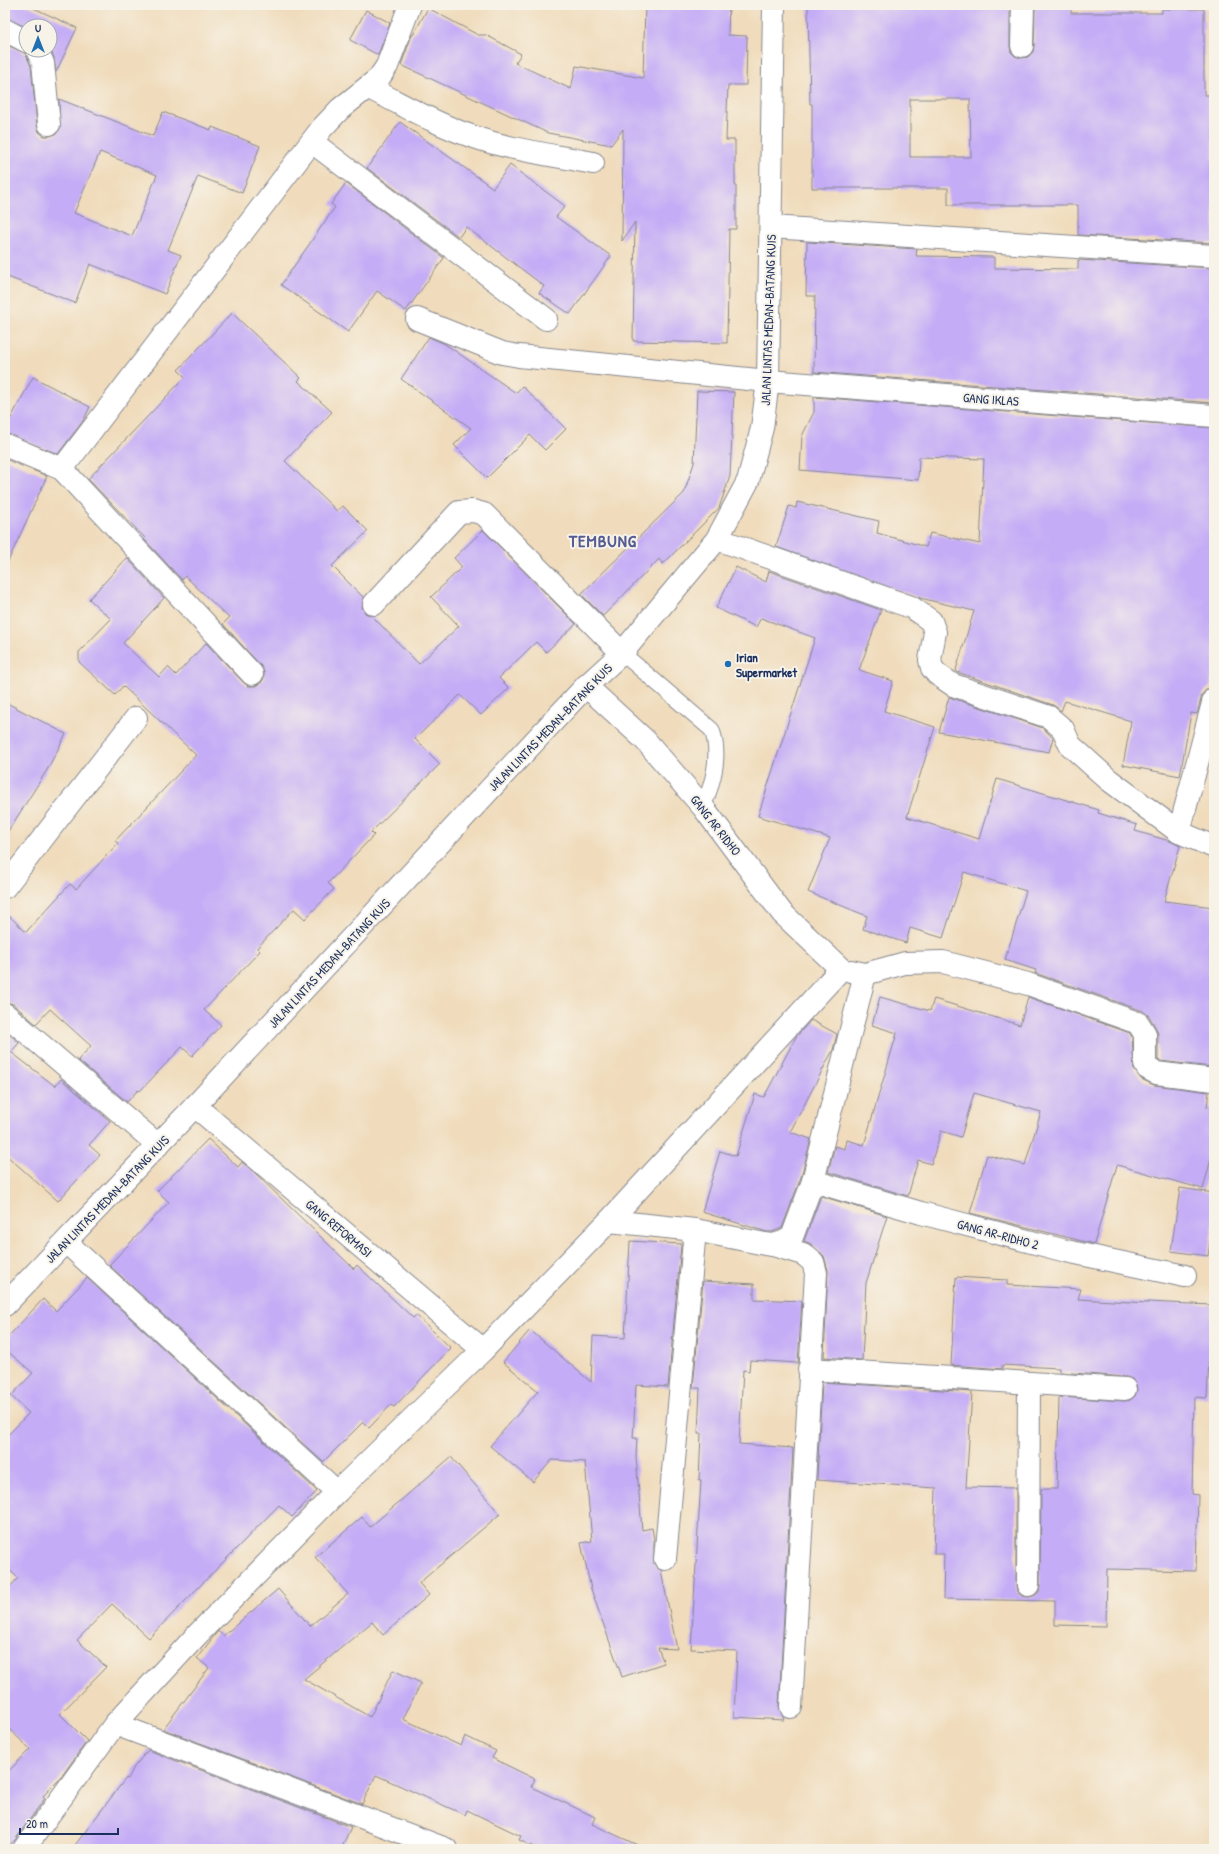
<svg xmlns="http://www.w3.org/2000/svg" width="1219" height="1854" viewBox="0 0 1219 1854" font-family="'Patrick Hand',sans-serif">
  <rect width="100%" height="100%" fill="#f7f3e8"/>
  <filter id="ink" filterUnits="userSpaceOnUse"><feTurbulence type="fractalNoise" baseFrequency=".025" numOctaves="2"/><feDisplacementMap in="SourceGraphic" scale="8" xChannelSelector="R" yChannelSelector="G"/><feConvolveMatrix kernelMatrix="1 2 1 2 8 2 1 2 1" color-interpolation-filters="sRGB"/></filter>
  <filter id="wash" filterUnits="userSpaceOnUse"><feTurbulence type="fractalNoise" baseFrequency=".012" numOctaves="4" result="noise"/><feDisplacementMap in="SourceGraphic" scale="16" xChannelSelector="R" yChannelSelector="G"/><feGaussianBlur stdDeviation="0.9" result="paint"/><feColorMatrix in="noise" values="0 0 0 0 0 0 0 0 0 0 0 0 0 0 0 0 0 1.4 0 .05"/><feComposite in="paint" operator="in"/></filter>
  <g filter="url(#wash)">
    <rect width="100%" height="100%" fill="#f0dcbc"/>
    <g id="blocks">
      <!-- building -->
      <g fill="#c4acf6" fill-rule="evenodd">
        <path d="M5,5H27L77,28L56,72L54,58L50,48V26L26,27L5,18Z"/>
        <path d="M645,5H729L728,35L747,36L746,85H728L726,140H735V185H736V229H729L727,343L633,341L635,222L622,241L623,129L611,145L548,133L401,65L412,35H413L428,8L478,35H486L521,54L515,63L571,89L576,66L643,78Z"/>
        <path d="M808,5H940V8H1010V46L1011,52L1015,56L1022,58L1028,57L1033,52L1034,46L1035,8H1041V5H1071V13H1162V9H1204V95H1213L1214,243L1078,235V205H948V188H812V104H810ZM910,99H970L971,157H910Z"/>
        <path d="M366,10L390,23L378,55L350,40Z"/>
        <path d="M5,44L25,53L31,66L37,125L39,132L44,136H50L56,134L60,129L59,99L153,136L163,112L211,130L212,127L260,146L242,193L198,176L168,250L181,255L165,294L90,264L75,303L5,276ZM100,152L157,175L132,236L74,213Z"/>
        <path d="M400,122L493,188L510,165L565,206L556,217L611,256L570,314L539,293L544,286L466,227L459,237L367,168Z"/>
        <path d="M346,183L444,258L406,311L377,291L348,332L281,285L335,207L331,204Z"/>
        <path d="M807,242L917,249L916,256L994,257V268L1078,269V260L1214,268V403L814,372L815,296H806Z"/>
        <path d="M232,313L301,378L298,381L332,412L285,461L337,511L343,506L368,531L332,566L364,598L362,607L365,613L372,616L419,664L459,626L431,597L462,567L454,558L483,530L576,624L546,652L536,642L499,678L509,688L481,715L460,695L415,739L440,764L371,832L374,835L328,883L334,889L305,919L294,909L257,948L260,951L204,1010L221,1025L192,1056L182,1047L140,1091L138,1090L127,1102L78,1060L91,1046L50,1009L36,1024L13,1004L5,1002V912L26,932L70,884L76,889L118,843L115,841L196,755L123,686L115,695L79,662V652L111,619L89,599L127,558L164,598L123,643L159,677L168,667L176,675L206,643L243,682L248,686H255L261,683L264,678V672L261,666L223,624L229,618L185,576L182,580L144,539L145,538L88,479L185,377L178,370Z"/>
        <path d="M429,337L445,344L516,393L522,386L566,429L545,450L530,435L487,478L454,445L471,428L401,379Z"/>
        <path d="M33,377L90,407L83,421L58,454L5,433V429Z"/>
        <path d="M697,391L734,392L730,476L719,508L663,564L659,559L603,616L581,594L684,493L694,463Z"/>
        <path d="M814,397L1214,428V665L1210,687L1205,691L1202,695L1197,714L1191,713L1180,776L1123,765L1131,721L1065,701L1061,711L1053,705L957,672L956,670L974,611L920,598L776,547L789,506L796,508L797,502L879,521L877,533L926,547L930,533L980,544L984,459L919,457L918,480L800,470L802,436L814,412Z"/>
        <path d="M5,459L47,476L5,568Z"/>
        <path d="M736,567L766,582L769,571L881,610L859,670L893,681L884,711L935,727L907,817L979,839L997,779L1099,810L1098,813L1137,825L1135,831L1170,841L1180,846L1164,901L1214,907V972L1210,1006L1214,1007V1052L1212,1067L1160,1061L1158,1060V1034L1156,1028L1149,1016L1143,1011L1035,973L1036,970L1005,960L1026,891L964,872L943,938L910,928L906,943L863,929L867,916L808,892L830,838L758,816L815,638L761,618L756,627L716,608Z"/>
        <path d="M949,697L1043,728L1053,738L1049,752L939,732Z"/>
        <path d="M5,702L66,734L47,770L5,836Z"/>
        <path d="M880,997L930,1011L934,999L1020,1025L1028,997L1130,1033L1132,1038L1134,1069L1141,1079L1154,1085L1209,1092L1207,1107L1214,1109V1148L1203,1189L1117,1165L1094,1244L970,1213L987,1155L1025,1165L1041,1112L974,1093L961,1137L941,1131L931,1164L918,1160L908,1196L828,1172L835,1146L845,1149L847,1140L864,1145L897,1033L872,1025Z"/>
        <path d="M811,1020L837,1034L833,1050L790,1132L811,1139L801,1177L782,1228L772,1232H767L702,1212L720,1151L736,1156L755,1094L764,1097L796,1037Z"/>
        <path d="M5,1030L19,1043L11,1052L55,1086L61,1079L110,1121L89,1145L100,1155L58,1201L5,1154Z"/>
        <path d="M208,1139L238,1167L242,1162L254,1172L354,1269L357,1265L413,1318L416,1315L451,1348L394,1407L391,1405L369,1428L363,1422L323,1462L109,1265L169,1202L157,1191Z"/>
        <path d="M1180,1188L1214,1193V1215L1208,1256L1171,1251Z"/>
        <path d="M821,1196L887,1216L866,1283L862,1360L824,1357L828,1270L824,1256L811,1244L804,1241Z"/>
        <path d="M630,1241L681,1244L668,1387L636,1385L633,1438H637L636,1457L642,1530L652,1528L654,1540V1564L661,1570L677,1649L658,1648L664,1663L622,1677L591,1589L581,1543L592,1541L585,1462L552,1460L533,1482L490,1446L538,1391L503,1362L530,1330L591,1382L593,1336L625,1338Z"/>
        <path d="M956,1277L1007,1280V1285L1081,1289L1078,1299L1148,1303V1302L1212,1305L1207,1398L1194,1397L1192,1494L1198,1495L1196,1571L1107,1569L1106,1626L1055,1625V1601L943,1599L944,1554H934L936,1488L817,1480L822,1382L972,1392L966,1487L1016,1488V1585L1017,1592L1022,1596L1028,1597L1034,1596L1039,1592L1040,1585L1041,1489H1057L1059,1397L1125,1401L1130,1400L1135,1396L1137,1390L1136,1384L1132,1379L1126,1377L1059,1372V1368L1002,1365V1369L951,1365Z"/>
        <path d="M87,1278L317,1491L292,1517L279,1505L149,1638L112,1604L77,1640L106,1667L60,1714L87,1741L58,1781L43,1796L45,1798L15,1840L5,1849V1775L30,1749L5,1725V1592L18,1578L5,1566V1438L29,1413L11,1396L33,1373L5,1349V1340L43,1299L56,1311Z"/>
        <path d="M703,1281L754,1284V1299L802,1301L798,1363L750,1360L749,1371L743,1370L739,1444L793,1448L779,1706L784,1720L734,1717L737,1651L691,1649L701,1480H699L701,1433H698L700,1388H693Z"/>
        <path d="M451,1457L500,1514L419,1583L429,1595L383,1635L372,1622L304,1679L370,1717L393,1670L421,1683L403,1719L461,1746L465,1736L496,1751L492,1758L535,1779L531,1787L595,1817L592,1824L646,1849H538L519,1840L521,1836L467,1810L465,1815L376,1775L362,1804L163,1729L209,1668L197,1658L218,1631L223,1636L278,1589L310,1626L348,1594L315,1557L362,1517L370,1527Z"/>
        <path d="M148,1750L351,1827L341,1849H72L126,1778L128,1779L134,1767Z"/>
      </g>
    </g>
  </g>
  <g filter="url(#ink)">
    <use href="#blocks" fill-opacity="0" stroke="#86868d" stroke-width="1"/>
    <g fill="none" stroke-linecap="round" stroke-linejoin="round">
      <defs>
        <path id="lane" d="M622,653L712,730C721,756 713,783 703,807"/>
        <g id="street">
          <path d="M5,30L26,41"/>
          <path d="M1022,46L1023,5"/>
          <path d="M37,50L43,63L49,124"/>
          <path d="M369,88C402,104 435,124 471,136C510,150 553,155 593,163"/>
          <path d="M312,142L546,319"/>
          <path d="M771,227L1214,256"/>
          <path d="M417,319L502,353L519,356L768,381L1214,416"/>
          <path d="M5,445L62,469L322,128L340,109L379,78L387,66L410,5"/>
          <path d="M62,469L252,674"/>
          <path d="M717,539L911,607L931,621L935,632L930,660L932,668L937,674L953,685L1049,717L1063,729L1070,745L1109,780L1179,832L1214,847"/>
          <path d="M374,604L459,512L473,511L484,514L622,653"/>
          <path d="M586,686L645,740L703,807L782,913L841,969"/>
          <path d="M1179,832L1214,699"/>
          <path d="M5,887L136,718"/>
          <path d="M851,971L865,974L905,963L943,962L1028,984L1138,1023L1145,1034V1064L1147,1068L1156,1073L1214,1080"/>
          <path d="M5,1014L158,1145"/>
          <path d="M195,1106L483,1350"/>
          <path d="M813,1181L921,1213L1066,1251L1185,1276"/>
          <path d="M609,1221L695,1230L765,1244L773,1245L783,1242L792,1237L813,1181L865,974"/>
          <path d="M66,1242L337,1492"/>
          <path d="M773,1245L803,1254L813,1262L816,1273L791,1707"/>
          <path d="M809,1369L1125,1389"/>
          <path d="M665,1559L695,1230"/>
          <path d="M1028,1585L1029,1383"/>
          <path d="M115,1724L446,1849"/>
          <path d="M24,1849L115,1724L196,1636L337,1492L483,1350L609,1221L841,969"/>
        </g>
        <path id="highway" d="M5,1305L195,1106L586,686L622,653L717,539L748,481L762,428L768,381L774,5"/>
      </defs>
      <!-- lane casing -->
      <use href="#lane" stroke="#86868d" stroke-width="17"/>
      <!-- street casing -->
      <use href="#street" stroke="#86868d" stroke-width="24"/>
      <!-- highway casing -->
      <use href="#highway" stroke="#86868d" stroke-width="24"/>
      <!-- lane -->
      <use href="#lane" stroke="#fff" stroke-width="15"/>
      <!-- street -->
      <use href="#street" stroke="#fff" stroke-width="22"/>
      <!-- highway -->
      <use href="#highway" stroke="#fff" stroke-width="22"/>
    </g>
  </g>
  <!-- markers -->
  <circle fill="#1f6fb2" stroke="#f7f3e8" stroke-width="1.5" cx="728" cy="664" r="4"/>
  <g text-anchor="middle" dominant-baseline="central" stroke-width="4" stroke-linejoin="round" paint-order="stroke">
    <!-- street labels -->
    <g font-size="13" fill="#1b2f5e" stroke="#f7f3e8">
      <text transform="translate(768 320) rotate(-88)">JALAN LINTAS MEDAN–BATANG KUIS</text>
      <text transform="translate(991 399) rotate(4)">GANG IKLAS</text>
      <text transform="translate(550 727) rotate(-46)">JALAN LINTAS MEDAN–BATANG KUIS</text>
      <text transform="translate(716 825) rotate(52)">GANG AR RIDHO</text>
      <text transform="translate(329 963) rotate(-47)">JALAN LINTAS MEDAN–BATANG KUIS</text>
      <text transform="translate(107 1199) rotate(-46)">JALAN LINTAS MEDAN–BATANG KUIS</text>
      <text transform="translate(339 1228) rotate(40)">GANG REFORMASI</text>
      <text transform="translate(998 1234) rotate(15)">GANG AR-RIDHO 2</text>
    </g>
    <!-- poi labels -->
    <g font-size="13" font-weight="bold" fill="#1b2f5e" stroke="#f7f3e8" text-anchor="start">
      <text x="736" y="657">Irian<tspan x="736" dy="15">Supermarket</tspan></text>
    </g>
    <!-- district labels -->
    <g font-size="17" font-weight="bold" letter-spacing="1" fill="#565b93" stroke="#f7f3e8">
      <text x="603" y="540">TEMBUNG</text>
    </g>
  </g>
  <!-- margin -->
  <rect width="1219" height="1854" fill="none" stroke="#f7f3e8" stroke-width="20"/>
  <!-- north arrow -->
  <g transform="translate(38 38)"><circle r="19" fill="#f7f3e8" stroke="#9fa5b1"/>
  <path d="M0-3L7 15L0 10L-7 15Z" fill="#1f6fb2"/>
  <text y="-6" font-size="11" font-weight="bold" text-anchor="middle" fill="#1b2f5e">U</text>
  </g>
  <!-- scale -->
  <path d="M20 1828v6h98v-6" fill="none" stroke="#1b2f5e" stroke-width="2"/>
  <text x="26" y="1828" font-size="12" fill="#1b2f5e" stroke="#f7f3e8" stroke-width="3" paint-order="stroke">20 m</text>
</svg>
